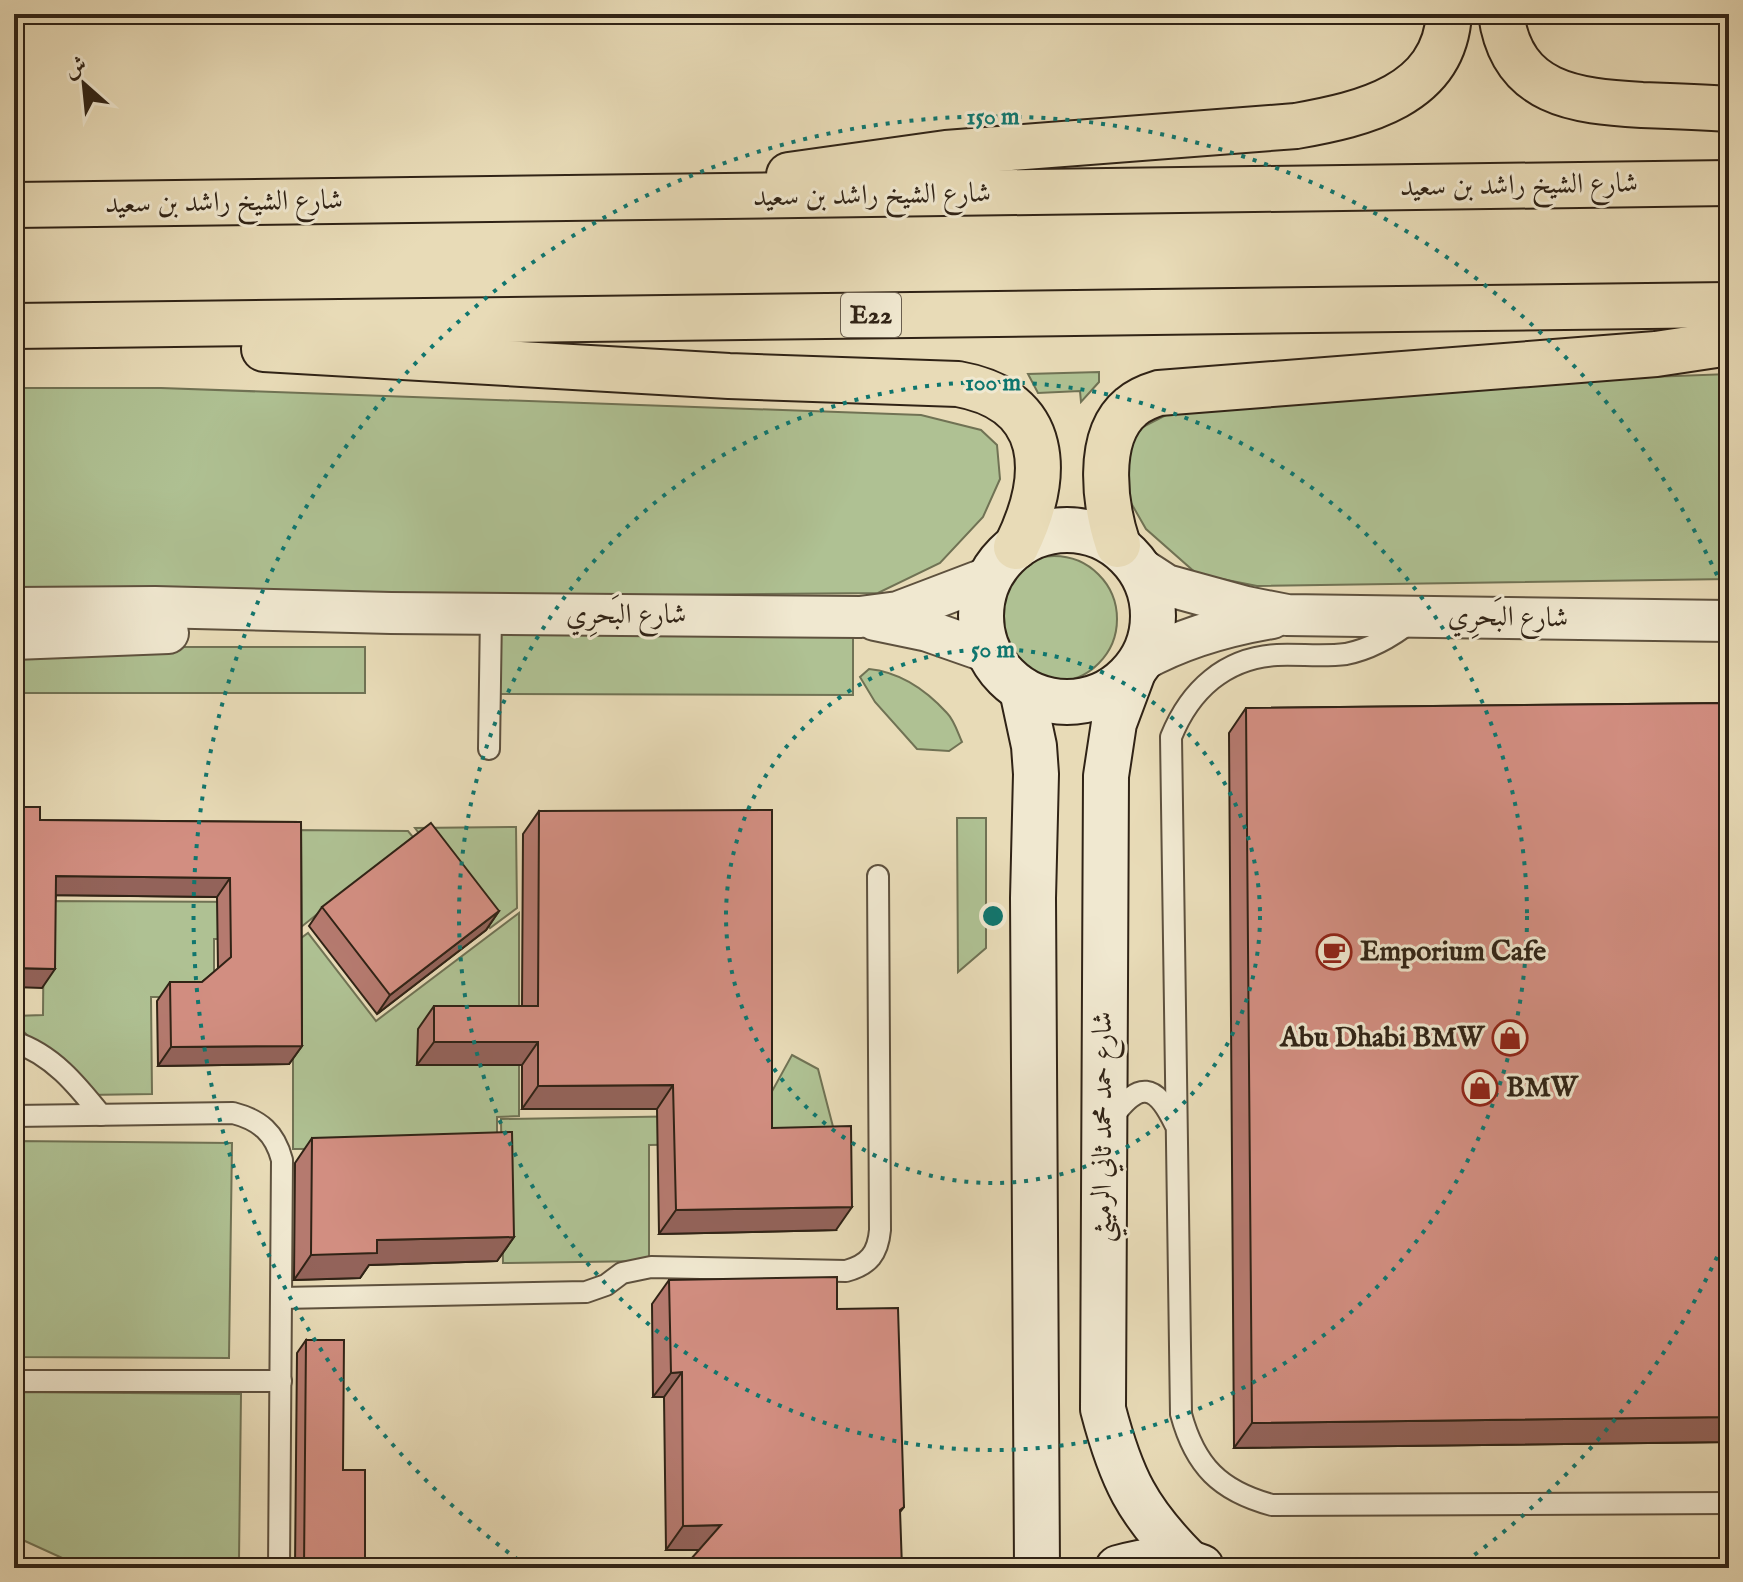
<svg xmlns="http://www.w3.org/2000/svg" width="1743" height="1582" viewBox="0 0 1743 1582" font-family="'IM FELL English',Amiri,serif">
  <rect width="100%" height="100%" fill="#e8dbb7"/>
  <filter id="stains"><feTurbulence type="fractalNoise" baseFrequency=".0025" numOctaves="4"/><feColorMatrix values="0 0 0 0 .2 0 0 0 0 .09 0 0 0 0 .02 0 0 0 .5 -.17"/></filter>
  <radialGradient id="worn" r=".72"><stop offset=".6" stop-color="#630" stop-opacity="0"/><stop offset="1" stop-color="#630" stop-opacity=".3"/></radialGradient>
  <!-- green -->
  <g fill="#afc193" stroke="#707254" stroke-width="2">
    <path d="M1099,372V382L1081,402L1080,391L1038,393L1028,374Z"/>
    <path d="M1729,374V579L1257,586L1197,574L1146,529L1119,482L1129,434L1168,414L1596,379Z"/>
    <path d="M14,388H161L921,415L981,430L997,445L1000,479L983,517L940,563L878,593L14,601Z"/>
    <circle cx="1054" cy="619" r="63"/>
    <path d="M500,633L853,635V695L499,694Z"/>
    <rect x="14" y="647" width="351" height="46"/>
    <path d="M869,669C899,672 926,690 947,713C954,720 958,733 962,742L949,751L917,749L875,702L860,677Z"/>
    <path d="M957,818H986V948L958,972Z"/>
    <path d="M516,827L517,908L490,928L415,828Z"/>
    <path d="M291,830L408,831L413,837L290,936Z"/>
    <path d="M44,901L285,902V939H214V974L187,997H151L152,1094L87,1095L14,1022V1016L43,1015Z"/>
    <path d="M519,913V1116L497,1117V1148L293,1149V944L308,933L376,1021Z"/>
    <path d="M792,1055L818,1069L837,1142L649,1145V1261L503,1263L501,1119L759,1115Z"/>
    <path d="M14,1141L232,1143L229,1358L14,1357Z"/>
    <path d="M14,1392L241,1394L239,1560L224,1568H84L14,1536Z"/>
  </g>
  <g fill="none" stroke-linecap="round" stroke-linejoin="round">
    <defs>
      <g id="service">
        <path d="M1412,621C1393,636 1371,649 1346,654C1324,657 1300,654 1277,655C1225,658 1190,690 1171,737L1181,1414C1195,1466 1220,1491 1272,1505L1729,1503"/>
        <path d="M489,749L491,614"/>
        <path d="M14,1042C52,1054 77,1085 101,1115"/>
        <path d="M14,1116L233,1113C260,1120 275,1133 282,1160L279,1568"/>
        <path d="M1112,1118C1139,1081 1155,1083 1175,1124"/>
        <path d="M281,1298L586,1292L606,1285L622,1273L651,1267L846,1271C869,1265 878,1253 880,1230L878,876"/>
        <path d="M14,1381H281"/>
      </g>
      <g id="minor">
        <path d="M1140,568L1166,585L1246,607L1287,615L1729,621"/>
        <path d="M14,608L155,607L391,613L860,617L898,612L990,577"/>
        <path d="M875,620L928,631L988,652"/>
        <path d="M14,639L168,633"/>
        <path d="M1141,661C1182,638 1225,626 1272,618"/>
      </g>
      <g id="secondary">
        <circle cx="1067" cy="616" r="86"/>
        <path d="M1133,672L1114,723L1106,776L1103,1409C1121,1478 1137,1511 1188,1562"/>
        <path d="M1022,690L1034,746L1036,774L1033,898L1037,1568"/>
        <path d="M1118,1568C1146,1560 1174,1556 1201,1567"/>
      </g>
      <g id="trunk">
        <path d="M1501,14C1512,95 1575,101 1642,105C1671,106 1700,107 1729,109"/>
        <path d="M789,175L946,153L1296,126C1363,114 1444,96 1449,14"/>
        <path d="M14,205L1729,183"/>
        <path d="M14,326L1729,305"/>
        <path d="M264,349L729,376L958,384C1052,401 1051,476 1016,547"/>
        <path d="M1118,545C1105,506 1095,437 1131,407C1139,400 1149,396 1159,393L1656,354L1729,343"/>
      </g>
    </defs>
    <!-- service casing -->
    <use href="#service" stroke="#5e513e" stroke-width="24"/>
    <!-- minor casing -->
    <use href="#minor" stroke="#5e513e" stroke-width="44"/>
    <!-- secondary casing -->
    <use href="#secondary" stroke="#302316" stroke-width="48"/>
    <!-- trunk casing -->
    <use href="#trunk" stroke="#302316" stroke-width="48"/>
    <!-- service -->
    <use href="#service" stroke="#f0e8d0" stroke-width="20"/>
    <!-- minor -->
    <use href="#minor" stroke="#f0e8d0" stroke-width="40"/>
    <!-- secondary -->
    <use href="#secondary" stroke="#f0e8d0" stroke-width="44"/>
    <!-- trunk -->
    <use href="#trunk" stroke="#e8dbb7" stroke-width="44"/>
  </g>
  <!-- wall -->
  <g fill="#b57a6f" stroke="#302316" stroke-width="2">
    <path d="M1729,703V1442L1234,1448L1229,733L1246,708Z"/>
    <path d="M539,811L772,1128L836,1230L659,1234L657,1109H522V1065H417L418,1029L434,1006H522L523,834Z"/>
    <path d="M40,820L301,822L302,1046L289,1064L158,1066L157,1001L170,982H202L218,969L217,897L56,895L42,988Z"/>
    <path d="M322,907L499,911L486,930L377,1014L309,926Z"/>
    <path d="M312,1138L514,1237L497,1261L369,1265L360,1278L294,1280L295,1163Z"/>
    <path d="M669,1280L837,1309L904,1507L900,1512L699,1550H666L664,1397H653L652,1304Z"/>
    <path d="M306,1340L343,1470L359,1568H295L297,1353Z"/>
  </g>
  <!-- shaded-wall -->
  <g fill="#93635a" stroke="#302316" stroke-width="2">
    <path d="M56,876L230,878L217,897L43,895Z"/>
    <path d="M499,911L486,930L377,1014L390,995Z"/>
    <path d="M14,968L55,969L42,988L14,987Z"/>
    <path d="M434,1042H538L522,1065H417Z"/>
    <path d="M302,1046L289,1064L158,1066L171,1047Z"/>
    <path d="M673,1085L657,1109H522L538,1086Z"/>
    <path d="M852,1207L836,1230L659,1234L676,1210Z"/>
    <path d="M514,1237L497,1261L369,1265L360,1278L294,1280L311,1255L377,1240Z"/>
    <path d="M682,1372L664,1397H653L671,1373Z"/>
    <path d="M1729,1417V1442L1234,1448L1252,1423Z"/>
    <path d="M721,1525L704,1550H666L683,1526Z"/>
    <path d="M337,1560H365L359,1568H332Z"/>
  </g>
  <!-- building -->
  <g fill="#d28e81" stroke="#302316" stroke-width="2">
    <path d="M1729,703V1417L1252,1423L1246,708Z"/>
    <path d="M14,807H40V820L301,822L302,1046L171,1047L170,982H202L231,957L230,878L56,876L55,969L14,968Z"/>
    <path d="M772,810V1128L851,1126L852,1207L676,1210L673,1085L538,1086V1042H434V1006H538L539,811Z"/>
    <path d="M431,823L499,911L390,995L322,907Z"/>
    <path d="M512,1132L514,1237L377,1240V1253L311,1255L312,1138Z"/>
    <path d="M837,1277V1309L898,1308L904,1507L900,1510L902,1568H683L721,1525L683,1526L682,1372L671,1373L669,1280Z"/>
    <path d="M306,1340H344L343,1470H365V1560H337V1568H304Z"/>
  </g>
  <!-- distance rings -->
  <g fill="none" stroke="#0f766e" stroke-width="4" stroke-dasharray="4 8">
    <circle cx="993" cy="916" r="267"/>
    <circle cx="993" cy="916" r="534"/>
    <path d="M1727 1235A800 800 0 0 1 1458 1567M528 1567A800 800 0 1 1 1727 597"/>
  </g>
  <!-- icons -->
  <defs>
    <symbol id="cafe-ring" viewBox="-11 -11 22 22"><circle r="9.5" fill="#f0e8d0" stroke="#8f2418" stroke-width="1.5"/><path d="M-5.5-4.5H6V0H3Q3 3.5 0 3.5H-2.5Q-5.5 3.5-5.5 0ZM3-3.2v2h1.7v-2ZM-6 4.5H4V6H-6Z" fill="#8f2418"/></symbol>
    <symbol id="shop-ring" viewBox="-11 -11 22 22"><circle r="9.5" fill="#f0e8d0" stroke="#8f2418" stroke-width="1.5"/><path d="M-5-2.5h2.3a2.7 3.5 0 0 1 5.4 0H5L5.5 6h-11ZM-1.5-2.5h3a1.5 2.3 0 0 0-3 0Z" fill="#8f2418"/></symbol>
  </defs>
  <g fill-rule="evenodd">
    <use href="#cafe-ring" x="1314" y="932" width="40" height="40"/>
    <use href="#shop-ring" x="1490" y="1018" width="40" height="40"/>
    <use href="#shop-ring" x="1460" y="1068" width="40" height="40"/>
  </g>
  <g text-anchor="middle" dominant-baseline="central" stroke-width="6" stroke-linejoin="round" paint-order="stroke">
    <!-- shield labels -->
    <rect fill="#f0e8d0" stroke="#6a5e4e" stroke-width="2" x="841" y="293" width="60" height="44" rx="6"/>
    <g font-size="26" font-weight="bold" fill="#302316">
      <text x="871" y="315">E22</text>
    </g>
    <!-- street labels -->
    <g font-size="28" fill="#302316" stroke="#f0e8d0">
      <text transform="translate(1519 186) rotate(-1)">شارع الشيخ راشد بن سعيد</text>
      <text transform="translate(872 196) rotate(-1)">شارع الشيخ راشد بن سعيد</text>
      <text transform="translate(224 203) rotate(-1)">شارع الشيخ راشد بن سعيد</text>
      <text x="626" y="615">شارع البَحرِي</text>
      <text transform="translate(1508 618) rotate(1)">شارع البَحرِي</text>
      <text transform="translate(1103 1127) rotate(-90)">شارع حمد محمد ثاني الرميثي</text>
    </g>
    <!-- poi labels -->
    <g font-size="28" font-weight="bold" fill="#302316" stroke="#f0e8d0" text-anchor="start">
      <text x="1360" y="952">Emporium Cafe</text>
      <text x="1484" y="1038" text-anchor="end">Abu Dhabi BMW</text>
      <text x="1506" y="1088">BMW</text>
    </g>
  </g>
  <circle cx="993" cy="916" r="12" fill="#0f766e" stroke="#f0e8d0" stroke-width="4"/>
  <g font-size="24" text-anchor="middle" font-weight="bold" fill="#0f766e" stroke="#f0e8d0" stroke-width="6" stroke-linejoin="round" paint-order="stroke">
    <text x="993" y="124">150 m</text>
    <text x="993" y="390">100 m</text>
    <text x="993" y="657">50 m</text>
  </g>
  <!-- margin -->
  <rect width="1743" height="1582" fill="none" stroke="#e8dbb7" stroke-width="48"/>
  <rect x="16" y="16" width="1711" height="1550" fill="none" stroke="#302316" stroke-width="4"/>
  <rect x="24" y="24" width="1695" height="1534" fill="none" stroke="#302316" stroke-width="2"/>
  <!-- north arrow -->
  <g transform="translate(84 84) rotate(333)" stroke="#f0e8d0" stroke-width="6" paint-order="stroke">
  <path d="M0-6L14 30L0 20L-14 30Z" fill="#302316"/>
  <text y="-12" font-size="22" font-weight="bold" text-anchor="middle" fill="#302316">ش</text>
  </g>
  <rect width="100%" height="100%" filter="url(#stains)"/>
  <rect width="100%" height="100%" fill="url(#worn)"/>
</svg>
